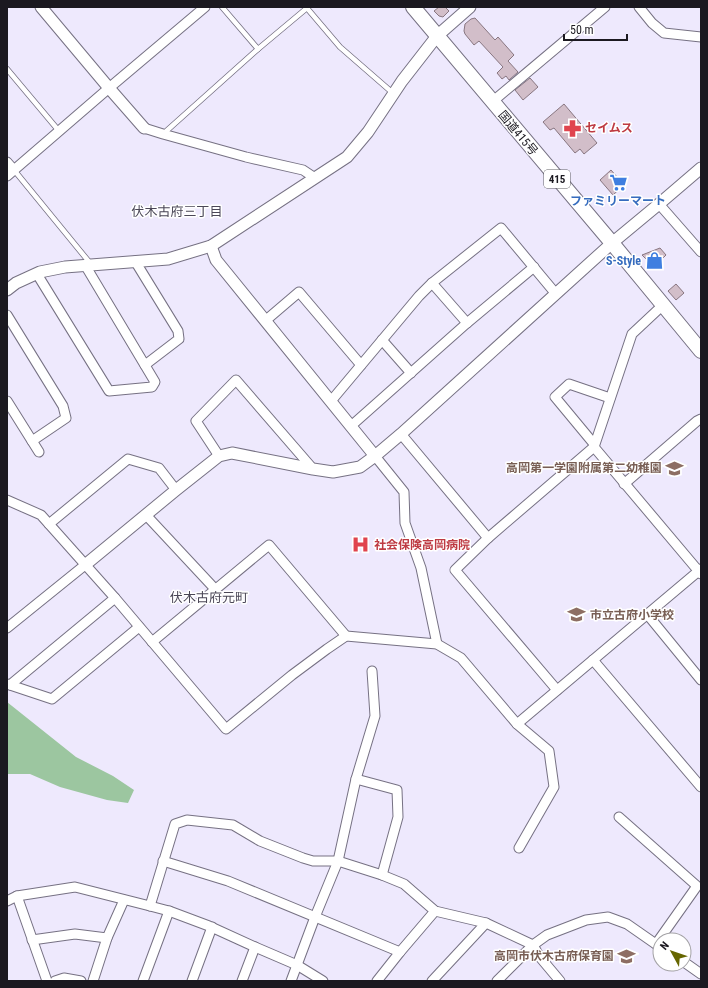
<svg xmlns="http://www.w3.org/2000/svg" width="708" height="988" viewBox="0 0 708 988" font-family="'Roboto Condensed','Noto Sans JP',sans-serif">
  <rect width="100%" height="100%" fill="#eee9fd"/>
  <!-- green -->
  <path fill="#9cc6a0" d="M7,702L76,757L113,776L134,790L128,803L107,800L60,787L30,774H7Z"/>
  <!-- building -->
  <g fill="#d2bec9" stroke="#887680">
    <path d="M439,7H445L449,11L443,17L439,16L434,11Z"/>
    <path d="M475,18L495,40L498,37L514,55L508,61L518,72L509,80L506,76L502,79L497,73L503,67L479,41L474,45L465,34L464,31L465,24L471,19Z"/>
    <path d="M530,78L538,87L523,100L515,90Z"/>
    <path d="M564,104L597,143L584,154L580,149L575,153L554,128L550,130L543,122Z"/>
    <path d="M611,170L624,185L613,195L600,180Z"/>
    <path d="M660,248L666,255L654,267L642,255Z"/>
    <path d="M676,284L684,293L676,300L668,291Z"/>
  </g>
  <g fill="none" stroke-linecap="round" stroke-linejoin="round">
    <defs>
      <g id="service">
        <path d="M222,7L258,49"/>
        <path d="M306,7L340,47L394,94"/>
        <path d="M7,69L59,131"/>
        <path d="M163,134L258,49L307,8"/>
        <path d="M14,170L90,263"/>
      </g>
      <g id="minor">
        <path d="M639,7L652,23L664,33L701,37"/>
        <path d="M492,102L605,7"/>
        <path d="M144,128L163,134L246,157L303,170L315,178"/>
        <path d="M7,162L14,170"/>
        <path d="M7,176L109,88L205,7"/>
        <path d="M659,204L701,252"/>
        <path d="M135,261L178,331L179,339L145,365"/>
        <path d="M37,274L109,391L152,387L155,382L85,265"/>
        <path d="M432,283L467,323"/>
        <path d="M7,315L63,406L66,418L32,441"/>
        <path d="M265,321L299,292L361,365"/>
        <path d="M382,340L411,373"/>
        <path d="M7,401L39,452"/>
        <path d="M331,401L419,296L432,283L501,228L556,294"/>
        <path d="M351,426L467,323L534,267"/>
        <path d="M401,434L488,538"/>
        <path d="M594,444L555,397L569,384L610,398"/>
        <path d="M594,447L701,574"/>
        <path d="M219,456L196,421L236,380L313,469"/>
        <path d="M375,456L404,492L405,523L421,568L437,644"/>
        <path d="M624,484L697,421L701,419"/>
        <path d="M7,500L41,515L115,598L226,729L292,675L327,649L346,636L437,644L461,658L517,724L549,751L554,787L519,848"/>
        <path d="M146,515L215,589"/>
        <path d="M49,524L128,459L159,468L176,490"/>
        <path d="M647,614L701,680"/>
        <path d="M7,628L85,565"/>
        <path d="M152,642L269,545L346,636"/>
        <path d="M593,660L701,787"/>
        <path d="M7,684L52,699L139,627"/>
        <path d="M10,685L115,598"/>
        <path d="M557,690L455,570L488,538L594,447L632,334L663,305"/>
        <path d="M517,724L701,569"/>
        <path d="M356,779L397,790L398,817L382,875"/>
        <path d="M619,817L697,886L656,944"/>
        <path d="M163,861L228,881L400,952"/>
        <path d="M17,896L47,981"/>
        <path d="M7,901L17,896L75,887L150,906L169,911L209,926L255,947L297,965L323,981"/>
        <path d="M150,906L175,824L187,820L233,825L260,841L303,858L313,861H338L382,875L404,884L435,911L486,923L533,945L539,956L560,981"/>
        <path d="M32,940L75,934L107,938"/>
        <path d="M684,962L701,974"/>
        <path d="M55,981L64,978L81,981"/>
        <path d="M93,981L107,938L124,900"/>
        <path d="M143,981L169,911"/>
        <path d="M192,981L212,927"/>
        <path d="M242,981L255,947"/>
        <path d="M291,981L315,917L338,861L356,779L375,716L372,671"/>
        <path d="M377,981L400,952L435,911"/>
        <path d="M432,981L486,923"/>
        <path d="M497,981L533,945L547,935L586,920L608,917L627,924L660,947"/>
      </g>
      <g id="tertiary">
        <path d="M41,7L109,88L144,128"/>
        <path d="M211,246L216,260L375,456"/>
        <path d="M7,290L16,283L40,272L65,267L168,259L211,246L347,157L368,132L402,81L437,36L470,7"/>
        <path d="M85,565L176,490L219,456L232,453L313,469L333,472L360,467L375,456L401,434L612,243L659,204L701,168"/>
      </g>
      <path id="trunk" d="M413,7L612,243L701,351"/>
    </defs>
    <!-- service casing -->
    <use href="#service" stroke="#767183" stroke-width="6"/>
    <!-- minor casing -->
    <use href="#minor" stroke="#767183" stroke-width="11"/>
    <!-- tertiary casing -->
    <use href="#tertiary" stroke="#767183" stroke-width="13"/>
    <!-- trunk casing -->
    <use href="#trunk" stroke="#767183" stroke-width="16"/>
    <!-- service -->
    <use href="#service" stroke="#fff" stroke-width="4.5"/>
    <!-- minor -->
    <use href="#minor" stroke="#fff" stroke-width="9"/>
    <!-- tertiary -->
    <use href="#tertiary" stroke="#fff" stroke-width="11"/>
    <!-- trunk -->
    <use href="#trunk" stroke="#fff" stroke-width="14"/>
  </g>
  <!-- icons -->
  <defs>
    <symbol id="pharmacy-bare" viewBox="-9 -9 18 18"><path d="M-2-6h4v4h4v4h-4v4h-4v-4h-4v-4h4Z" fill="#e0444e" stroke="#fff" stroke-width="2.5" paint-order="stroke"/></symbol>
    <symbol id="supermarket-bare" viewBox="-9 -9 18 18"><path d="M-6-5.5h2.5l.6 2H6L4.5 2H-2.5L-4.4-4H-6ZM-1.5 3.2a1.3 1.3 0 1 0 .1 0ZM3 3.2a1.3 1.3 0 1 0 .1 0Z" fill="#3f7fe0" stroke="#fff" stroke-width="2.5" paint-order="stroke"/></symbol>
    <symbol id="shop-bare" viewBox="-9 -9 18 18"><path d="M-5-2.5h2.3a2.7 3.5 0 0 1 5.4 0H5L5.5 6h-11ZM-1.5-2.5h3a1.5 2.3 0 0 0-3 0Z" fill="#3f7fe0" stroke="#fff" stroke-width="2.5" paint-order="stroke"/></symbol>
    <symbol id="school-bare" viewBox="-9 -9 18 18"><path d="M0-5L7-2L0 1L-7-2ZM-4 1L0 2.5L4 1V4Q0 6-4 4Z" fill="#8d6e63" stroke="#fff" stroke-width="2.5" paint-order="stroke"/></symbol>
    <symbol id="hospital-bare" viewBox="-9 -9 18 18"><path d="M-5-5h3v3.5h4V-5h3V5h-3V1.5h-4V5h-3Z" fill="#e0444e" stroke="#fff" stroke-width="2.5" paint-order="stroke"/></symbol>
  </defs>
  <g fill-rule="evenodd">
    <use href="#pharmacy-bare" x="560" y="116" width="25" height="25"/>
    <use href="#supermarket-bare" x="606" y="170" width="25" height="25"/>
    <use href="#shop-bare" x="642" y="248" width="25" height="25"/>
    <use href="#school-bare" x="662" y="456" width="25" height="25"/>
    <use href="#hospital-bare" x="348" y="532" width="25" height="25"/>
    <use href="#school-bare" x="564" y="602" width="25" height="25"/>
    <use href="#school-bare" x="614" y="944" width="25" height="25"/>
  </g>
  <g text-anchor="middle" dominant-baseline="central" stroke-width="3" stroke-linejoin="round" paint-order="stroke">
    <!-- shield labels -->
    <rect fill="#fff" stroke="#5f5e63" stroke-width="1" x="544" y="170" width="26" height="18" rx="3"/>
    <g font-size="11" font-weight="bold" fill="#1b1920">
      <text x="557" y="179">415</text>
    </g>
    <!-- health labels -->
    <g font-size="12" font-weight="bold" fill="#be3a42" stroke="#fff" text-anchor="start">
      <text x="585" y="128">セイムス</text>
      <text x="374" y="545">社会保険高岡病院</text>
    </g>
    <!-- street labels -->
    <g font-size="12" fill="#1b1920" stroke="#fff">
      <text transform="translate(518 133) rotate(50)">国道415号</text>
    </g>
    <!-- shop labels -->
    <g font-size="12" font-weight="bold" fill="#366cbe" stroke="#fff">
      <text x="618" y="201">ファミリーマート</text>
      <text x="641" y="261" text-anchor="end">S-Style</text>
    </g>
    <!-- education labels -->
    <g font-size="12" font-weight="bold" fill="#785e54" stroke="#fff" text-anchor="end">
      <text x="662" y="468">高岡第一学園附属第二幼稚園</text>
      <text x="590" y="615" text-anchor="start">市立古府小学校</text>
      <text x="614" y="956">高岡市伏木古府保育園</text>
    </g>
    <!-- neighbourhood labels -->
    <g font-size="13" fill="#4b4757" stroke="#fff">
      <text x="177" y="211">伏木古府三丁目</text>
      <text x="209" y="597">伏木古府元町</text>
    </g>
  </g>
  <!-- border -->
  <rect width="708" height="988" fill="none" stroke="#1b1920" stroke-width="16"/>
  <!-- north arrow -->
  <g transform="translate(672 952) rotate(310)"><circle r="19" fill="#ffffff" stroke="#a4a3a6"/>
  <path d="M0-3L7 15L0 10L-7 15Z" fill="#666600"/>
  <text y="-6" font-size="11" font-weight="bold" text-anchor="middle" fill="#1b1920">N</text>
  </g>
  <!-- scale -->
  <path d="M564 34v6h63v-6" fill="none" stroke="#1b1920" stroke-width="2"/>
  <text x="570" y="34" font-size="12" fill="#1b1920" stroke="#ffffff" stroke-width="3" paint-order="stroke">50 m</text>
</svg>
